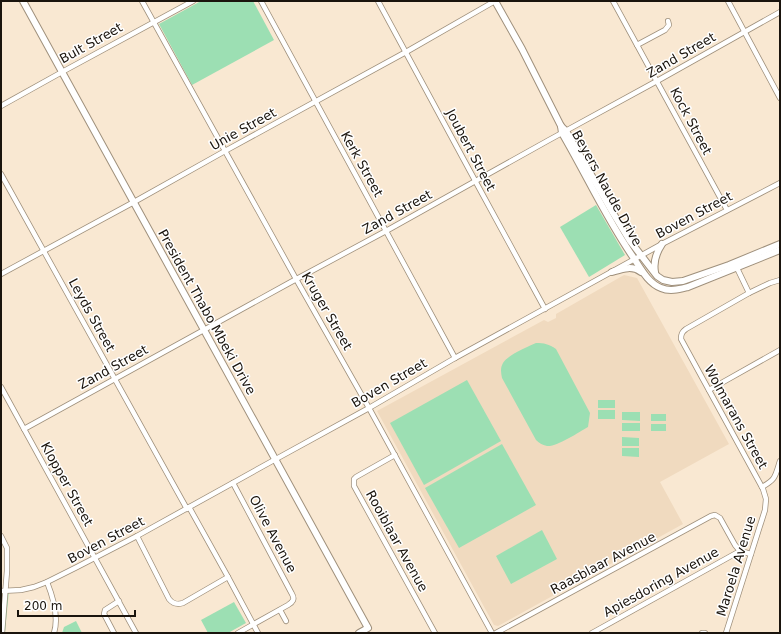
<svg xmlns="http://www.w3.org/2000/svg" width="781" height="634" viewBox="0 0 781 634" font-family="'DejaVu Sans',sans-serif">
  <rect width="100%" height="100%" fill="#f9e8d2"/>
  <!-- built -->
  <path fill="#f0dabf" d="M624,275L637,278L729,444L660,482L683,524L498,626L494,625L377,411L544,320L548,322L556,318V314Z"/>
  <!-- green -->
  <g fill="#9cdfb3">
    <path d="M201,1H253L274,40L192,85L159,24Z"/>
    <path d="M596,205L625,255L589,277L560,227Z"/>
    <path d="M536,343C544,343 549,344 556,349L590,413L588,427C579,432 557,447 547,446C542,445 539,443 536,440L502,378C501,373 500,368 503,363C508,355 527,347 536,343Z"/>
    <path d="M467,380L501,441L424,485L390,423Z"/>
    <rect x="598" y="400" width="17" height="8"/>
    <rect x="598" y="410" width="17" height="9"/>
    <path d="M622,412H640V421L622,420Z"/>
    <rect x="651" y="414" width="15" height="7"/>
    <rect x="622" y="423" width="18" height="8"/>
    <rect x="651" y="424" width="15" height="7"/>
    <path d="M622,437L639,438V446H622Z"/>
    <path d="M502,444L536,505L459,548L425,488Z"/>
    <path d="M622,448H639V457L622,456Z"/>
    <path d="M542,530L557,559L511,584L496,556Z"/>
    <path d="M1,589L9,590L5,633H1Z"/>
    <path d="M234,602L246,623L228,633H208L201,620Z"/>
    <path d="M76,621L82,633H62L64,627Z"/>
  </g>
  <g fill="none" stroke-linecap="round" stroke-linejoin="round">
    <defs>
      <g id="street">
        <path d="M142,1L296,279L369,408L492,633"/>
        <path d="M261,1L455,358"/>
        <path d="M378,1L478,186L545,309"/>
        <path d="M613,1L727,210"/>
        <path d="M728,1L780,98"/>
        <path d="M637,45L665,30L669,25L668,21"/>
        <path d="M1,106L62,72L193,1"/>
        <path d="M1,174L187,509"/>
        <path d="M734,266L737,268L749,293"/>
        <path d="M1,274L134,202L225,151L406,52L495,1"/>
        <path d="M1,387L136,633"/>
        <path d="M709,390L780,350"/>
        <path d="M24,429L291,282L386,231L549,140L657,81L780,12"/>
        <path d="M395,455L356,477L354,479V486L435,633"/>
        <path d="M233,483L292,594C295,599 293,602 288,605L238,633"/>
        <path d="M762,487C776,479 775,477 780,461"/>
        <path d="M189,507L228,577L258,633"/>
        <path d="M1,536L7,548V571L2,633"/>
        <path d="M137,536L169,599C173,604 177,605 183,603L228,577"/>
        <path d="M47,582C53,597 59,617 54,633"/>
        <path d="M1,591L21,590L34,587L47,582L77,567L137,536L276,459L369,408L455,358L662,244L780,183"/>
        <path d="M280,610L286,621"/>
        <path d="M114,633L104,614L105,610L119,601"/>
        <path d="M496,633L711,516L715,515L720,518L735,545L740,551L751,554"/>
        <path d="M592,633L740,551"/>
        <path d="M702,633H705"/>
        <path d="M726,633L765,510L766,499L763,489L681,339C681,334 682,332 686,329L749,293L770,283L780,280"/>
      </g>
      <g id="secondary">
        <path d="M23,1L368,628L359,633"/>
        <path d="M495,1L522,49L561,126L566,131L613,213L630,241L657,276L663,280L672,282L683,281L729,265L780,244"/>
        <path d="M561,126L562,133C586,174 606,218 633,257C641,269 648,283 661,288C670,292 680,289 688,287L780,250"/>
        <path d="M612,272C622,269 632,265 641,272"/>
        <path d="M655,272C653,261 656,253 662,244"/>
      </g>
    </defs>
    <!-- street casing -->
    <use href="#street" stroke="#9f907c" stroke-width="6"/>
    <!-- secondary casing -->
    <use href="#secondary" stroke="#9f907c" stroke-width="8"/>
    <!-- street -->
    <use href="#street" stroke="#fff" stroke-width="4.5"/>
    <!-- secondary -->
    <use href="#secondary" stroke="#fff" stroke-width="6"/>
  </g>
  <g text-anchor="middle" dominant-baseline="central" stroke-width="3" stroke-linejoin="round" paint-order="stroke">
    <!-- street labels -->
    <g font-size="13" fill="#1a140d" stroke="#fff">
      <text transform="translate(91 43) rotate(-29)">Bult Street</text>
      <text transform="translate(681 55) rotate(-30)">Zand Street</text>
      <text transform="translate(691 121) rotate(62)">Kock Street</text>
      <text transform="translate(243 129) rotate(-29)">Unie Street</text>
      <text transform="translate(471 150) rotate(62)">Joubert Street</text>
      <text transform="translate(362 164) rotate(61)">Kerk Street</text>
      <text transform="translate(607 188) rotate(61)">Beyers Naude Drive</text>
      <text transform="translate(397 212) rotate(-29)">Zand Street</text>
      <text transform="translate(694 215) rotate(-28)">Boven Street</text>
      <text transform="translate(327 311) rotate(60)">Kruger Street</text>
      <text transform="translate(207 312) rotate(61)">President Thabo Mbeki Drive</text>
      <text transform="translate(92 315) rotate(61)">Leyds Street</text>
      <text transform="translate(113 367) rotate(-29)">Zand Street</text>
      <text transform="translate(389 383) rotate(-30)">Boven Street</text>
      <text transform="translate(736 417) rotate(61)">Wolmarans Street</text>
      <text transform="translate(67 484) rotate(61)">Klopper Street</text>
      <text transform="translate(273 534) rotate(62)">Olive Avenue</text>
      <text transform="translate(106 540) rotate(-28)">Boven Street</text>
      <text transform="translate(397 541) rotate(61)">Rooiblaar Avenue</text>
      <text transform="translate(603 563) rotate(-28)">Raasblaar Avenue</text>
      <text transform="translate(736 566) rotate(-73)">Maroela Avenue</text>
      <text transform="translate(661 582) rotate(-29)">Apiesdoring Avenue</text>
    </g>
  </g>
  <!-- border -->
  <rect width="781" height="634" fill="none" stroke="#1a140d" stroke-width="4"/>
  <!-- scale -->
  <path d="M18 610v6h117v-6" fill="none" stroke="#1a140d" stroke-width="2"/>
  <text x="24" y="610" font-size="12" fill="#1a140d" stroke="#ffffff" stroke-width="3" paint-order="stroke">200 m</text>
</svg>
